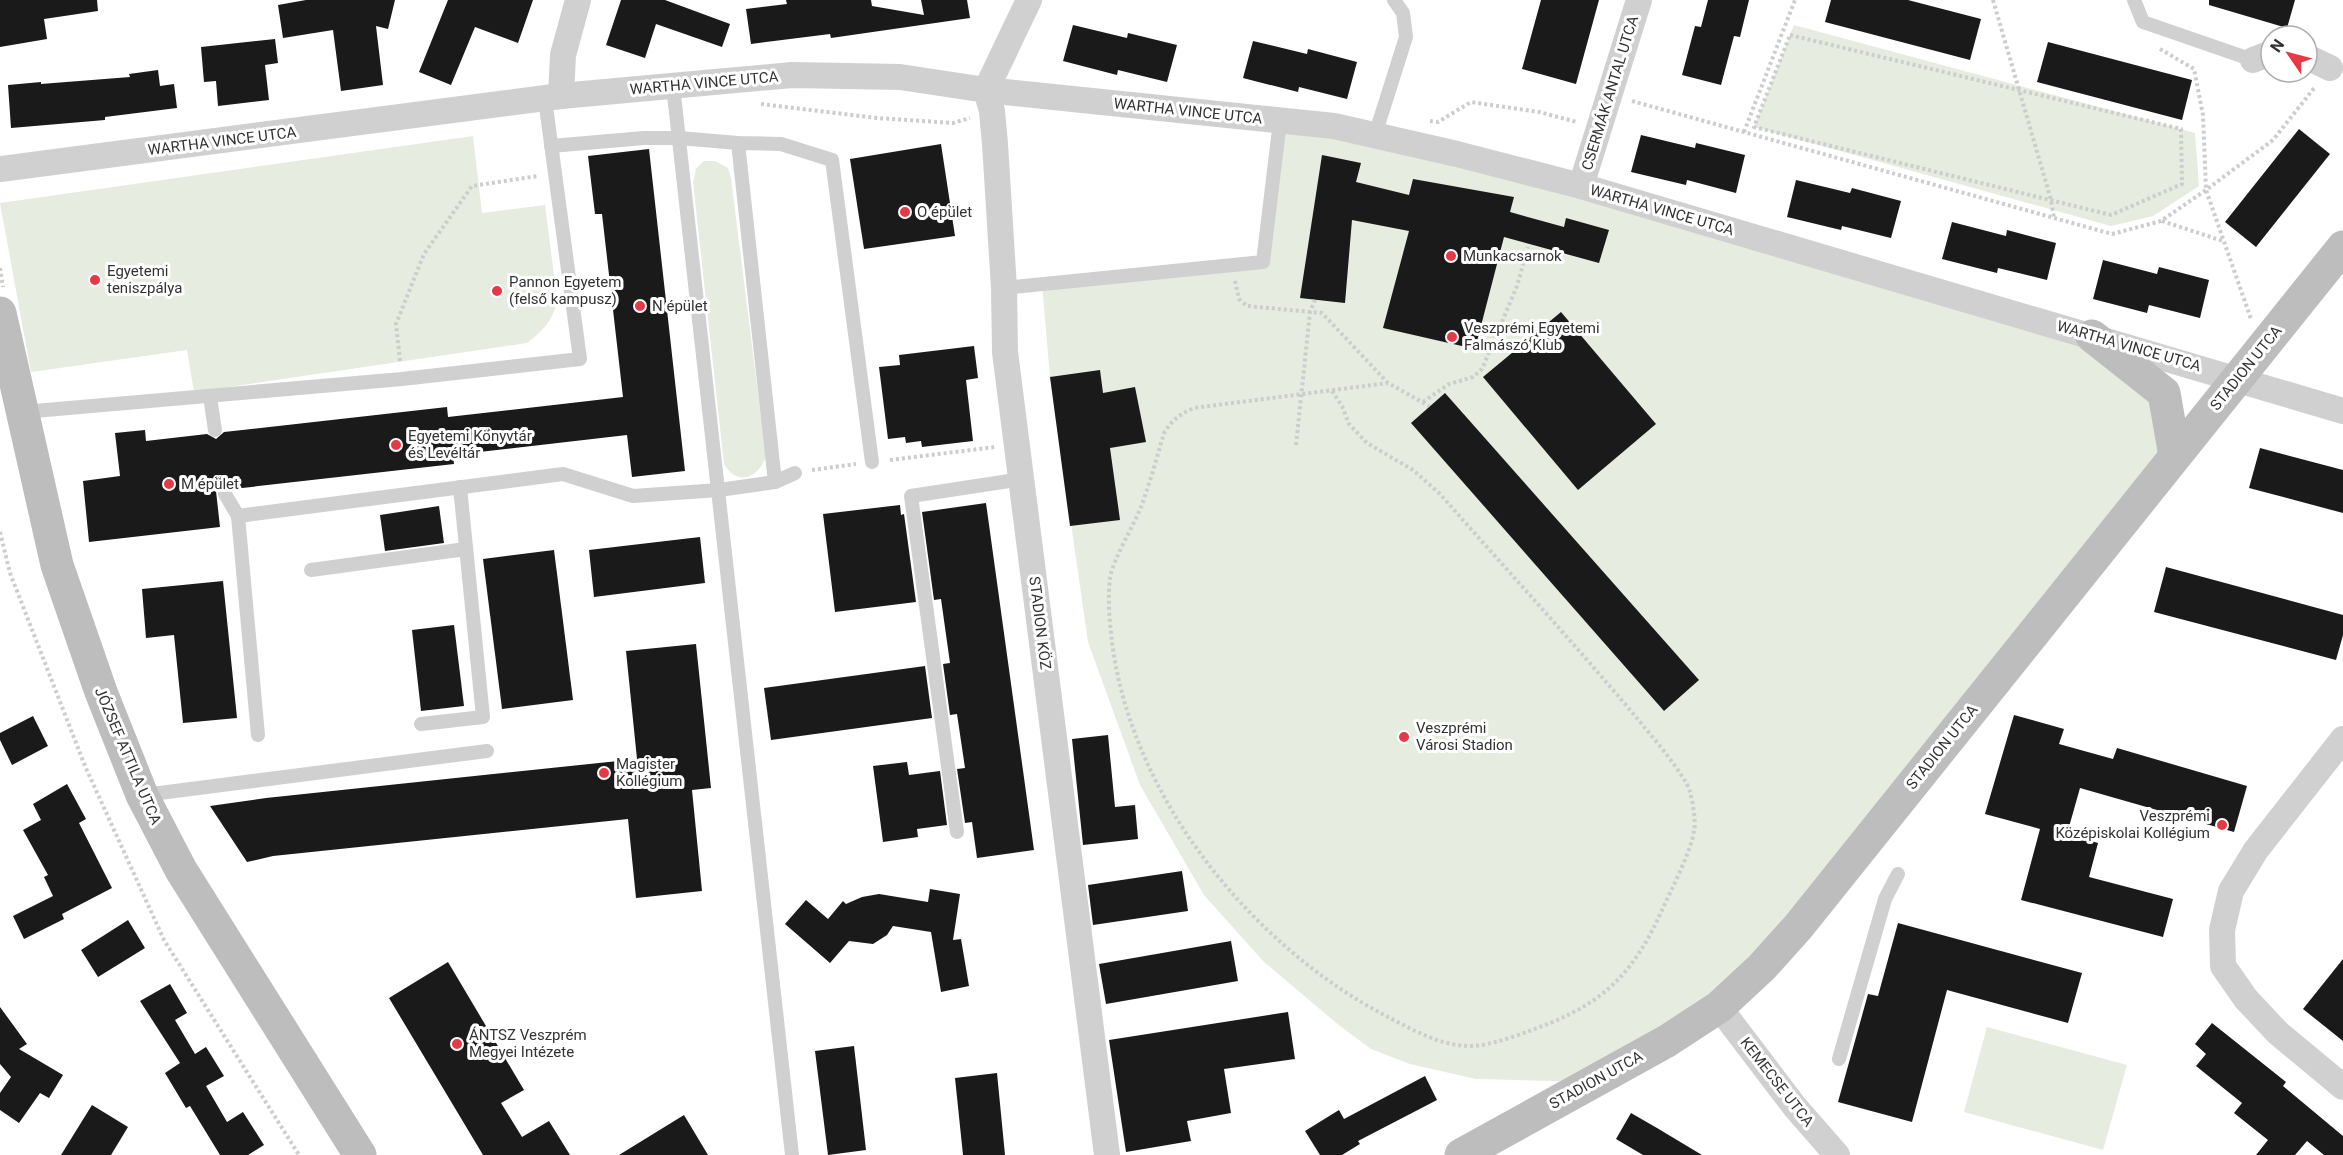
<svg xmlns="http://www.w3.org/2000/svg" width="2343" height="1155" viewBox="0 0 2343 1155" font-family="Roboto,sans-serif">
  <rect width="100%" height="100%" fill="#fff"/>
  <!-- green -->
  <g fill="#e6ecdf">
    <path d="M1794,25L2195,133L2199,186L2153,216L2111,226L1754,127Z"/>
    <path d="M1279,120L1335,125L2092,336L2164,393L2175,456L1761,967L1586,1082L1476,1079L1410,1064L1371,1049L1340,1026L1263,961L1204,895L1140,785L1088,642L1050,377L1042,284L1264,262Z"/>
    <path d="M473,136L482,213L545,205L557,299C554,320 543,331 527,343L194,392L187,350L31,372L0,203Z"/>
    <path d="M704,161H715L728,168L731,178L766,457C758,478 737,487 724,464L693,182L696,169Z"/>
    <path d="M1987,1027L2127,1065L2103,1150L1964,1112Z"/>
  </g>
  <!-- building -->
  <g fill="#1a1a1a">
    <path d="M0,0H97L98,11L44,19L47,39L0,47Z"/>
    <path d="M306,0H395L388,29L376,26L383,85L341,91L333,30L283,38L278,5Z"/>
    <path d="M448,0H533L518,43L475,27L451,85L419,72Z"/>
    <path d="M621,0H665L730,24L722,47L656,24L645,58L606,45Z"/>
    <path d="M786,0H871L872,6L924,15L921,0H967L970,18L831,38L830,34L751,44L746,9L787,4Z"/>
    <path d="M1541,0H1599L1576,84L1522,69Z"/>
    <path d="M1708,0H1749L1740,37L1734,36L1721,85L1682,75L1695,26L1701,27Z"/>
    <path d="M1831,0H1908L1981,19L1970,60L1825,22Z"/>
    <path d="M2209,0H2295L2287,28L2209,5Z"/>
    <path d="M1073,25L1127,38L1128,33L1177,45L1167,82L1118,70L1117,75L1063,61Z"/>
    <path d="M275,39L278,63L265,65L269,100L218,106L216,81L204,82L201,47Z"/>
    <path d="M1253,41L1307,54L1308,49L1357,62L1347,99L1299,87L1298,92L1243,78Z"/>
    <path d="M2048,42L2192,80L2182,120L2037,82Z"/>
    <path d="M158,70L160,86L174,84L177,108L105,117V120L11,128L8,85L41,82V84L130,77L129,74Z"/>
    <path d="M2299,129L2330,154L2256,247L2225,222Z"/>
    <path d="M1641,135L1695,148L1696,143L1745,155L1736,193L1687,180L1686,185L1631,172Z"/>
    <path d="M941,144L955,236L864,249L850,159Z"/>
    <path d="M649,149L685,471L632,477L627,435L453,455L454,464L233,489L224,485L216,491L220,527L89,542L83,481L120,476L115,433L145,430L146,441L207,434L216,439L224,432L447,407L448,417L623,397L602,214H595L588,156Z"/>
    <path d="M1322,155L1361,163L1356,182L1409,195L1413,179L1514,197L1510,212L1564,227L1566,218L1609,230L1599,263L1504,237L1475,349L1383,328L1409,231L1352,220L1345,303L1300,298Z"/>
    <path d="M1796,180L1850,193L1852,188L1901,201L1891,238L1842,226L1841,230L1787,217Z"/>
    <path d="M1952,222L2006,236L2007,230L2056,243L2047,280L1998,268L1997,273L1942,259Z"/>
    <path d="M2103,260L2157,274L2159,267L2209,280L2200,318L2149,305L2147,313L2093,299Z"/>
    <path d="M1561,312L1656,424L1578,490L1483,377Z"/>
    <path d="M974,346L978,378L966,380L973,441L922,447L921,441L906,443L905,437L888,439L879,367L900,365L899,355Z"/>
    <path d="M1100,370L1103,393L1135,387L1146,442L1110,448L1120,520L1070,526L1050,377Z"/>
    <path d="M1445,393L1699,680L1664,711L1411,423Z"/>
    <path d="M2260,448L2343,470V513L2249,488Z"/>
    <path d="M986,503L1034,850L977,858L972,822L965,823L957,769L965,768L957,714L950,715L943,664L950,663L941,599L934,600L922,512Z"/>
    <path d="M900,505L901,515L904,514L916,602L835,612L823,514Z"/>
    <path d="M439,506L444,543L385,551L380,515Z"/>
    <path d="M700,537L705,583L594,597L589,550Z"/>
    <path d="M554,550L573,700L502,709L483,559Z"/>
    <path d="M2166,567L2343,615V635L2336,660L2154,612Z"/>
    <path d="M223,581L237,718L183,723L174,635L146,638L142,589Z"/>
    <path d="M454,625L464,706L421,711L412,630Z"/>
    <path d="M696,644L711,788L692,790L702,891L636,898L628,819L273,856L247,862L210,806L266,798L637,759L626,651Z"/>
    <path d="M925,666L932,718L771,740L764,688Z"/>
    <path d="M2014,715L2064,729L2059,744L2113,759L2117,748L2247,786L2234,832L2080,788L2067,834L2098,843L2089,877L2173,899L2163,937L2021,900L2040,829L1985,814Z"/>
    <path d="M33,716L48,746L12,765L0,740V733Z"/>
    <path d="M1108,735L1115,807L1135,805L1138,839L1083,845L1072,739Z"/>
    <path d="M907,762L909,775L940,771L947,825L917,829L918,837L883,842L873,766Z"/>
    <path d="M67,784L86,819L79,823L112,888L62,914L64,919L24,939L13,916L53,896L44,877L48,875L23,830L41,820L33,804Z"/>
    <path d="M1182,871L1188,911L1093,925L1088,885Z"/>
    <path d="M930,889L960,894L953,940L961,939L969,986L941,992L931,932L893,926L887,935L873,944L849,941L830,963L785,924L806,900L828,919L843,901L846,904L862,897L879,894L928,902Z"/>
    <path d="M128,920L145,948L98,977L81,950Z"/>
    <path d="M1898,923L2082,973L2068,1023L1947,990L1912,1122L1838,1102L1868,994L1878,996Z"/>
    <path d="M1231,941L1238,981L1106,1004L1099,964Z"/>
    <path d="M2343,959V1041L2303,1009Z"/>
    <path d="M448,962L524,1090L501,1103L522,1137L549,1121L570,1155H483L389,998Z"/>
    <path d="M170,984L187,1013L175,1020L195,1054L206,1047L224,1076L206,1086L227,1122L243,1112L264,1145L248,1155H220L190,1106L186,1108L165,1073L180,1063L140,1001Z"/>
    <path d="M0,1007L27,1044L19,1049L63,1075L49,1098L40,1093L19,1123L0,1110V1093L11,1077L0,1064Z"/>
    <path d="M1288,1012L1295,1059L1224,1069L1231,1113L1187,1121L1191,1141L1126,1152L1109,1040Z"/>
    <path d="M2212,1023L2286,1082L2283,1086L2343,1136V1155H2324L2307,1141L2295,1155H2256L2268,1140L2234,1113L2242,1103L2196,1066L2206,1054L2195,1044Z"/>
    <path d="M854,1046L866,1150L828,1155L815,1051Z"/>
    <path d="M997,1073L1005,1155H963L955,1078Z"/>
    <path d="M1425,1076L1437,1100L1358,1141L1360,1144L1342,1155H1320L1305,1131L1339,1110L1344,1119Z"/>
    <path d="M92,1105L128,1127L111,1155H61Z"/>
    <path d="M1631,1113L1657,1128L1702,1155H1643L1616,1139Z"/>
    <path d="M684,1115L708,1155H619Z"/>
  </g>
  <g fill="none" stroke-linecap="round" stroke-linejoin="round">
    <!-- path -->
    <g stroke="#cdcdcd" stroke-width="4" stroke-dasharray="3 3" stroke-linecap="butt">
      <path d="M1993,0L2051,200L2054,218"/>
      <path d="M1790,35L2181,129L2182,184L2111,215L1754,127Z"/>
      <path d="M2160,49L2194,69L2203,115L2206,190L2251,319"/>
      <path d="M1632,101L2112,234L2161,221L2206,190L2273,140L2315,87"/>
      <path d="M761,104L877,118L953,123L970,118"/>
      <path d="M1430,121L1438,122L1471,102L1539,112L1577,122"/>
      <path d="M1744,132L1795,0"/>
      <path d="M2162,221L2223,241"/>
      <path d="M0,268L3,287"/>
      <path d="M1235,281L1239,299L1247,306L1322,313L1388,383L1429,406"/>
      <path d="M400,361L396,324L424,254L472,186L538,176"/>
      <path d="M1332,391L1342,406L1349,424L1367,443L1413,470L1440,494C1505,568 1572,641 1636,717C1649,733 1685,774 1690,792C1693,803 1696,821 1694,831C1691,852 1671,890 1662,910C1636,968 1609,999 1550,1023C1530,1031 1490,1047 1468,1046C1439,1045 1413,1030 1388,1017C1249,945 1127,792 1111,633C1109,616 1108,595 1110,578C1113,559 1133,527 1141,507C1150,483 1157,457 1164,433C1172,420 1180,414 1194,408L1388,383"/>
      <path d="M1423,402L1449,384L1473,377L1482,369L1517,286L1528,247"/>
      <path d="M1296,445L1310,312L1315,300"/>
      <path d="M890,460L995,447"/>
      <path d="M812,470L856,464"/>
      <path d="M0,532L10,573L85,766L164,940L299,1155"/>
    </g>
    <!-- lane -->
    <g stroke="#d0d0d0" stroke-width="14">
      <path d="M2134,0L2143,22L2253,60"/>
      <path d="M673,86L792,1155"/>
      <path d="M1375,135L1406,37L1403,13L1394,0"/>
      <path d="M738,143L775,482"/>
      <path d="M551,146L644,138H679L738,143L781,144L832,160L872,462"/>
      <path d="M1004,288L1263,262L1280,121"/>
      <path d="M210,397L215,430"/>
      <path d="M23,412L402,379L580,359L545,99"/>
      <path d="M225,494L238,516L563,474L633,496L719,490L775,482L795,473"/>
      <path d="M238,516L258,735"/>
      <path d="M311,570L466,549"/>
      <path d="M421,724L483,717L460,487"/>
      <path d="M144,795L487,751"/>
      <path d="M957,832L911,496L1022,479"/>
      <path d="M1839,1059L1885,899L1898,874"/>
    </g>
    <!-- street -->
    <g stroke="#d0d0d0" stroke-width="26">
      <path d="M2307,57L2330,68"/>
      <path d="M2253,60L2271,53"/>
      <path d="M986,90L992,111L995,144L1004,288L1005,352L1107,1155"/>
      <path d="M986,90L1029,0"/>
      <path d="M561,96L563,55L578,0"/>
      <path d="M0,169L561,96L792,75L900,77L986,90L1334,126L1457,154L1581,186L2343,411"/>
      <path d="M1581,186L1639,0"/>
      <path d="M2343,739L2256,850L2231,891L2222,930L2223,966L2246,999L2278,1033L2343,1087"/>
      <path d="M1719,1007L1795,1107L1837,1155"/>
    </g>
    <!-- secondary -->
    <g stroke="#bdbdbd" stroke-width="33">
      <path d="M0,313L57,565L101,692L142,795L181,870L360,1155"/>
      <path d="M2092,336L2164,393L2175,456"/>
      <path d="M1461,1155L1667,1041L1719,1007L1762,967L1798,927L2343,247"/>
    </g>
  </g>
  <!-- markers -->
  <g fill="#e63946" stroke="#fff" stroke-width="2">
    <circle cx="905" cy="212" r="6"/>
    <circle cx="1451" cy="256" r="6"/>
    <circle cx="95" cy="280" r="6"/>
    <circle cx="497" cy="291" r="6"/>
    <circle cx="640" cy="306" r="6"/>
    <circle cx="1452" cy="337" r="6"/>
    <circle cx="396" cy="445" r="6"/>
    <circle cx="169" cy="484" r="6"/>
    <circle cx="1404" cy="737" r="6"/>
    <circle cx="604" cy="773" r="6"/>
    <circle cx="2222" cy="825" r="6"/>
    <circle cx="457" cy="1044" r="6"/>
  </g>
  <g text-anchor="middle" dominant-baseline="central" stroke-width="6" stroke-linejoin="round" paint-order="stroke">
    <!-- street labels -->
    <g font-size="15" fill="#333" stroke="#fff">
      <text transform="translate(704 83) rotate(-5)">WARTHA VINCE UTCA</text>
      <text transform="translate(1610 93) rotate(-73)">CSERMÁK ANTAL UTCA</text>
      <text transform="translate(1188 111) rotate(6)">WARTHA VINCE UTCA</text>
      <text transform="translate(222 141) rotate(-7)">WARTHA VINCE UTCA</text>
      <text transform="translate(1662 210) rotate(16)">WARTHA VINCE UTCA</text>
      <text transform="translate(2129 346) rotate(16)">WARTHA VINCE UTCA</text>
      <text transform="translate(2246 368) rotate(-51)">STADION UTCA</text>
      <text transform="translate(1040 623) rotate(83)">STADION KÖZ</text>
      <text transform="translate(1942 747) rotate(-51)">STADION UTCA</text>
      <text transform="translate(128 756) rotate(67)">JÓZSEF ATTILA UTCA</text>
      <text transform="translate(1596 1080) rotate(-29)">STADION UTCA</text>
      <text transform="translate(1777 1082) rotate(52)">KEMECSE UTCA</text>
    </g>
    <!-- poi labels -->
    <g font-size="15" fill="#333" stroke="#fff" text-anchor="start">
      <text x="917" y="212">O épület</text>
      <text x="1463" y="256">Munkacsarnok</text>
      <text x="107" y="271">Egyetemi<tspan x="107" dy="17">teniszpálya</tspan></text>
      <text x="509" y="282">Pannon Egyetem<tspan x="509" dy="17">(felső kampusz)</tspan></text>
      <text x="652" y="306">N épület</text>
      <text x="1464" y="328">Veszprémi Egyetemi<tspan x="1464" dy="17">Falmászó Klub</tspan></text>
      <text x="408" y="436">Egyetemi Könyvtár<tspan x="408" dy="17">és Levéltár</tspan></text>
      <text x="181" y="484">M épület</text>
      <text x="1416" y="728">Veszprémi<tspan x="1416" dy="17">Városi Stadion</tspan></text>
      <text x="616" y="764">Magister<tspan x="616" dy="17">Kollégium</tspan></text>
      <text x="2210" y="816" text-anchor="end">Veszprémi<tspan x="2210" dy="17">Középiskolai Kollégium</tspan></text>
      <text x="469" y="1035">ÁNTSZ Veszprém<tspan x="469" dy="17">Megyei Intézete</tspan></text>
    </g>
  </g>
  <!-- north arrow -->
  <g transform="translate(2289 54) rotate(305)"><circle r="28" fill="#ffffff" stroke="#adadad" stroke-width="1.5"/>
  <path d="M0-4.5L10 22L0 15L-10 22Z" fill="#e63946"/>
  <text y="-9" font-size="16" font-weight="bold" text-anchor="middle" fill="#333333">N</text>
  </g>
</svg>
